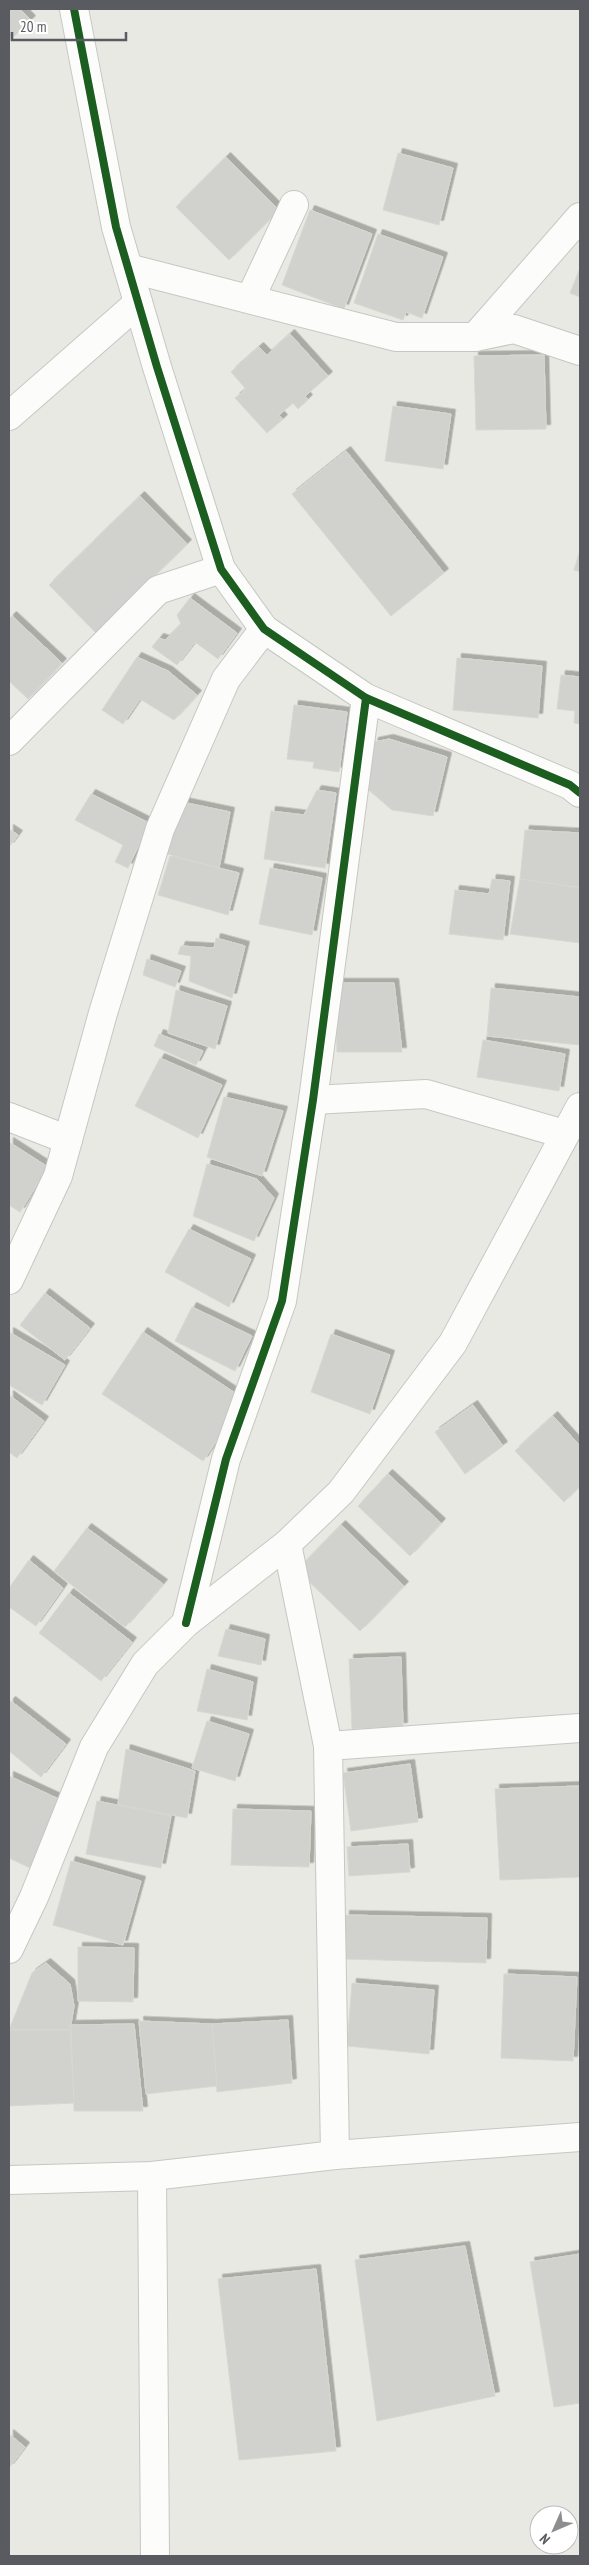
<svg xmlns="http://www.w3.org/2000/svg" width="589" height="2565" viewBox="0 0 589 2565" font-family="'PT Sans Narrow',sans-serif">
  <defs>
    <filter id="shadow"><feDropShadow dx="4.5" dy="-4.5" stdDeviation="0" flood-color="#0004"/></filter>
  </defs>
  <rect width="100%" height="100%" fill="#e9e9e3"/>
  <!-- building -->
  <g fill="#d1d1cd" stroke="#d8d8d2" filter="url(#shadow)">
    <path d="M9,9H20L31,20L9,41Z"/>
    <path d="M398,153L453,168L439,225L383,210Z"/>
    <path d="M226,157L279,210L229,260L176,207Z"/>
    <path d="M310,210L372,234L344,309L282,285Z"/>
    <path d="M378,234L443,257L422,318L406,312L403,320L354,303Z"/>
    <path d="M580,268V297L570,293Z"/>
    <path d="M290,334L328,376L305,396L308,399L298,409L293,403L279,415L283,419L267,433L235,398L246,389L231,372L259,347L267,355Z"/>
    <path d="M544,355L546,429L476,430L474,356Z"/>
    <path d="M393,406L451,414L443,469L385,461Z"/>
    <path d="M346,451L444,573L391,616L292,494Z"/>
    <path d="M140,496L187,544L96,633L49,585Z"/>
    <path d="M580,550V572L574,570Z"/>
    <path d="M190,598L237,633L218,659L195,642L177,665L152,647L159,638L165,640L181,624L177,615Z"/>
    <path d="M12,616L62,663L28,699L9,681V619Z"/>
    <path d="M137,657L168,671L197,695L174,720L140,699L123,724L102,710Z"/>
    <path d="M457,658L542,666L538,718L453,710Z"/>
    <path d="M561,675L580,677V724L574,723L575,711L557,709Z"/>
    <path d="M294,705L347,712L339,772L313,768L314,762L287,759Z"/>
    <path d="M389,739L447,757L433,816L392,810L364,786L374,742Z"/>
    <path d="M317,790L336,793L325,868L264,859L271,811L304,815Z"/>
    <path d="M91,794L149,823L128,868L115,862L123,845L75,820Z"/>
    <path d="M182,802L230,812L219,868L164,853Z"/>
    <path d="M9,829L18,835L9,847Z"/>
    <path d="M525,830L580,833V888L520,879Z"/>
    <path d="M170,856L239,873L228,915L158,895Z"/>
    <path d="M270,868L322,878L312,935L259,924Z"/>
    <path d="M492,879L510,881L503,940L449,934L455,890L489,894Z"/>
    <path d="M520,879L580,888V943L510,934Z"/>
    <path d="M216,938L245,946L232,998L189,981L191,956L178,954L181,946L214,948Z"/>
    <path d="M147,959L181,971L175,987L143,975Z"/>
    <path d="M335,983H394L402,1052H337Z"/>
    <path d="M491,988L580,997V1045L487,1036Z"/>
    <path d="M176,990L227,1006L215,1049L168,1033Z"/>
    <path d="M159,1034L203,1051L196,1065L154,1046Z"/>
    <path d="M483,1040L565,1054L559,1091L477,1077Z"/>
    <path d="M160,1058L222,1085L198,1138L135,1106Z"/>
    <path d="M224,1097L283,1111L262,1176L207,1157Z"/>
    <path d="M9,1142L48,1167L20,1212L9,1205Z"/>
    <path d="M207,1164L257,1179L274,1198L254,1241L193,1216Z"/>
    <path d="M189,1229L251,1259L229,1307L165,1272Z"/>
    <path d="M45,1293L90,1328L65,1360L20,1325Z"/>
    <path d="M192,1307L252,1336L235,1371L175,1341Z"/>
    <path d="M9,1332L65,1365L42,1405L9,1385Z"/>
    <path d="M143,1332L244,1399L203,1461L102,1394Z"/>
    <path d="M331,1334L390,1355L370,1414L311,1392Z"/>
    <path d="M9,1395L44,1421L17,1458L9,1452Z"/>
    <path d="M473,1405L503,1446L465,1474L435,1432Z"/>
    <path d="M553,1416L580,1446V1486L564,1502L515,1451Z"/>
    <path d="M388,1474L441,1523L410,1556L358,1506Z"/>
    <path d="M341,1525L404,1586L360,1631L297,1570Z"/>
    <path d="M87,1528L163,1584L125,1627L54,1571Z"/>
    <path d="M29,1560L63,1588L36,1626L9,1607V1588Z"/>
    <path d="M69,1593L132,1642L101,1681L39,1633Z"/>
    <path d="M226,1629L265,1639L261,1665L218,1656Z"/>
    <path d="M401,1657L403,1727L352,1729L349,1659Z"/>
    <path d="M207,1669L253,1682L247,1720L197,1711Z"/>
    <path d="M11,1701L66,1744L41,1777L9,1751V1703Z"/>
    <path d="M207,1721L249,1734L235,1781L192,1768Z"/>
    <path d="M126,1749L195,1771L187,1818L118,1804Z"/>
    <path d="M410,1764L418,1822L351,1831L343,1773Z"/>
    <path d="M9,1776L61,1800L30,1868L9,1858Z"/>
    <path d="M580,1786V1877L500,1880L495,1789Z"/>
    <path d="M97,1801L171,1816L161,1868L86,1854Z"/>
    <path d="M233,1809L311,1811L309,1867L231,1865Z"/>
    <path d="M408,1844L410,1872L349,1876L347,1847Z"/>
    <path d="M71,1861L141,1881L123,1945L53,1925Z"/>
    <path d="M345,1915L487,1918L486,1963L344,1959Z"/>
    <path d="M78,1947L134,1948L133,2002L78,2001Z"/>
    <path d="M46,1963L70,1984L74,2006L70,2030H9L32,1973Z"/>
    <path d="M504,1974L577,1977L573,2061L501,2058Z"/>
    <path d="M352,1983L434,1990L429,2054L347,2046Z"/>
    <path d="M288,2020L292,2083L217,2092L212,2024Z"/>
    <path d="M139,2021L212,2024L217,2086L146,2094Z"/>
    <path d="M134,2024L143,2111H74L71,2025Z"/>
    <path d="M9,2030H70L74,2103L9,2106Z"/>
    <path d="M465,2246L495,2396L377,2421L355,2260Z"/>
    <path d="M580,2254V2403L554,2407L530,2262Z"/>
    <path d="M316,2269L336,2451L239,2460L218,2279Z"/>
    <path d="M9,2434L25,2447L9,2468Z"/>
  </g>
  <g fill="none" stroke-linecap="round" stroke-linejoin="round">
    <defs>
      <g id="minor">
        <path d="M74,9L116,227L157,367L221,569L264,629L366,698L570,785L580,793"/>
        <path d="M128,268L396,337H475L514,329L580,351"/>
        <path d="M250,299L294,205"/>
        <path d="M475,337L580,217"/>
        <path d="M9,416L138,303"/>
        <path d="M9,741L158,590L221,569"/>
        <path d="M313,1100L426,1094L564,1134"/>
        <path d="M9,1117L68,1140"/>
        <path d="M9,1280L58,1176L103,1013L160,829L226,679L264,629"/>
        <path d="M287,1544L341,1492L453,1343L580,1107"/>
        <path d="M186,1623L226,1459L282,1301L313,1100L366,698"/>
        <path d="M9,1949L34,1897L94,1747L145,1664L186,1623L287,1544L328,1746"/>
        <path d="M335,2155L328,1746L580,1728"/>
        <path d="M152,2176L155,2556"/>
        <path d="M9,2180L152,2176L335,2155L580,2137"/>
      </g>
    </defs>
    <!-- minor casing -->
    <use href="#minor" stroke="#c6c7c5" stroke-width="30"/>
    <!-- minor -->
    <use href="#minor" stroke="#fcfcfb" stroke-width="28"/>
    <defs>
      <g id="cycleway">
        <path d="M74,9L116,227L157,367L221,569L264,629L366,698L570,785L580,793"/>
        <path d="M186,1623L226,1459L282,1301L313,1100L366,698"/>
      </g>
    </defs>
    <!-- cycleway casing -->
    <use href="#cycleway" stroke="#fff" stroke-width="11"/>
    <!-- cycleway -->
    <use href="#cycleway" stroke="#1b5e20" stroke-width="8"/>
  </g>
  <!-- border -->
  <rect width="589" height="2565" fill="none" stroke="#595b61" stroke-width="20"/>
  <!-- north arrow -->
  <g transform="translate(554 2530) rotate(225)"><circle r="24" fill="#ffffff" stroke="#bdbdc0"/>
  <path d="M0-4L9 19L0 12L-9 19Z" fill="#8b8d8e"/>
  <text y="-8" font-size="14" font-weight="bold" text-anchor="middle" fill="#595b61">N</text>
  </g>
  <!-- scale -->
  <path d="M12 32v8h114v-8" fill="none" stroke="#595b61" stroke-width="2.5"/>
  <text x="20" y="32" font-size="15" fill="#595b61" stroke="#ffffff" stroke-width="4" paint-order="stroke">20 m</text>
</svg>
